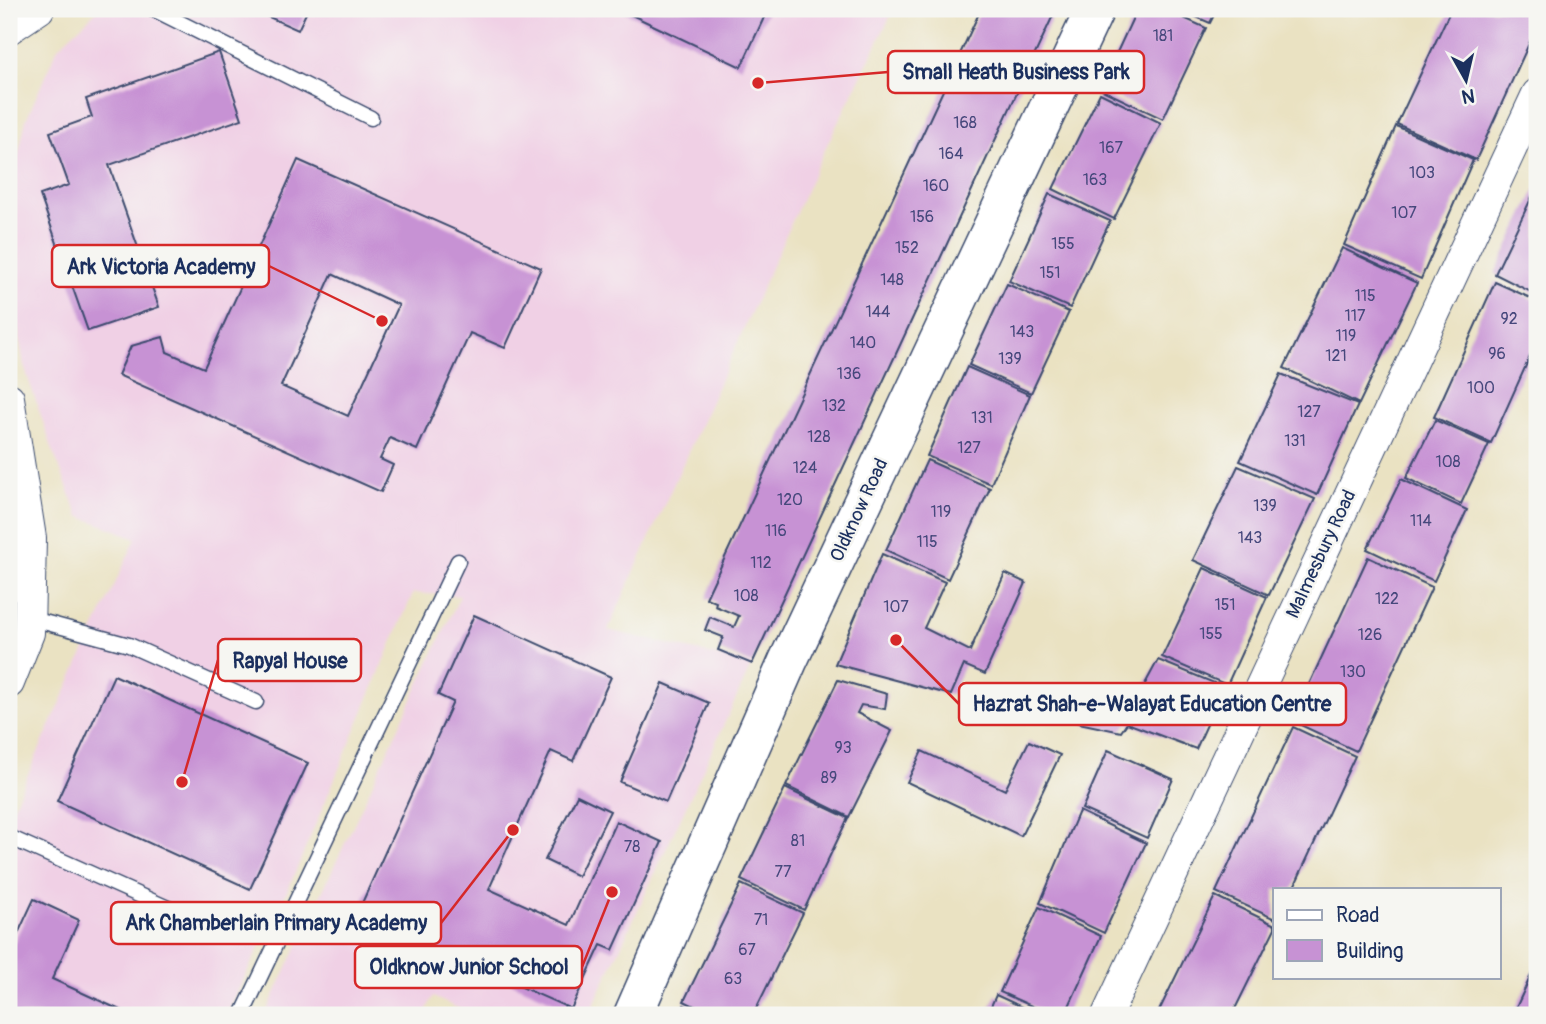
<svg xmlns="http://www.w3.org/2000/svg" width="1546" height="1024" viewBox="0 0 1546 1024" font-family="Pangolin,sans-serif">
  <rect width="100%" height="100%" fill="#f6f6f2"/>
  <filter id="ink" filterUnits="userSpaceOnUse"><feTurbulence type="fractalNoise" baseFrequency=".0143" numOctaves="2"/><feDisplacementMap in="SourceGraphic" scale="14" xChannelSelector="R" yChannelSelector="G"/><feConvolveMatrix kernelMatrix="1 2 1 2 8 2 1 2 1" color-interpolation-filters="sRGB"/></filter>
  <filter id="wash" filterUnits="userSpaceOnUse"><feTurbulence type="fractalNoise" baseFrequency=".00686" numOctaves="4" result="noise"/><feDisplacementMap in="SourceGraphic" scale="28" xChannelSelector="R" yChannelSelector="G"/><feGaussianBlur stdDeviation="1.57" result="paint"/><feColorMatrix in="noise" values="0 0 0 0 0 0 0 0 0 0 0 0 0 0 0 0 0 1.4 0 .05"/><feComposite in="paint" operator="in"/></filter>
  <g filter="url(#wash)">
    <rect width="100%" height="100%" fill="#eae2c2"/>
    <!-- built -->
    <path fill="#f0d0e5" d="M99,9H894L821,157L608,630L752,664L589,1015H473L433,997L424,1015H265L460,596L413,593L290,885L226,1015H9V816L136,538L79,516L54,454L24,366L9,276V224L14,173L26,120L58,47Z"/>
    <g id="blocks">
      <!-- building -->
      <g fill="#c792d4" fill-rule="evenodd">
        <path d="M251,9H308L298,30Z"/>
        <path d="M619,9H768L741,67Z"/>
        <path d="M981,9H1056L752,664L718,650L723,637L705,630L710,617L734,627L739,616L715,606L716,602L706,598Z"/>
        <path d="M1137,9H1164L1206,28L1163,119L1100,89Z"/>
        <path d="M1178,9H1217L1210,23Z"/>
        <path d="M1451,9H1537V26L1476,160L1397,124Z"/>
        <path d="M219,52L242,119L109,165L159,307L88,331L40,195L69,185L50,132L92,117L86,99Z"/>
        <path d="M1100,93L1161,123L1114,219L1053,189Z"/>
        <path d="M1396,126L1473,160L1421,279L1344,245Z"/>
        <path d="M298,160L541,268L505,348L470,333L417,450L390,438L380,459L393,465L381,492L118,375L131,346L163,337L167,352L204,368ZM332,274L399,305L348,416L281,386Z"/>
        <path d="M1537,186V295L1495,274Z"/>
        <path d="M1049,194L1110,221L1070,308L1009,281Z"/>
        <path d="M1342,248L1417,283L1359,404L1284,368Z"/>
        <path d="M1495,282L1537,301V341L1491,443L1434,417Z"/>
        <path d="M1007,284L1069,312L1031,393L969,365Z"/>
        <path d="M967,367L1030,395L991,484L927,456Z"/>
        <path d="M1281,374L1358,405L1317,495L1240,461Z"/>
        <path d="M1435,420L1489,444L1461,504L1406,478Z"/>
        <path d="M927,460L990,488L948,579L886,550Z"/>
        <path d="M1238,466L1315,499L1269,595L1193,560Z"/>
        <path d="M1401,479L1467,510L1434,581L1367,549Z"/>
        <path d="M882,554L945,582L924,628L970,651L1005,573L1026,583L985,674L964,665L951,695L835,664Z"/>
        <path d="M1368,557L1432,587L1356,751L1292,721Z"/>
        <path d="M1204,568L1267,597L1227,685L1162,657Z"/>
        <path d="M474,615L611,677L573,761L551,751L489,889L569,925L616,821L662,842L613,950L601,945L571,1009L447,954L438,975L348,934L453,702L438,695Z"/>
        <path d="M1158,660L1224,687L1196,749L1127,723L1121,732L1079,723L1093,696L1131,710Z"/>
        <path d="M114,675L308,763L250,889L57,801Z"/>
        <path d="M838,680L887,694L885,709L861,705L857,713L892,731L849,817L786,786Z"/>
        <path d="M663,683L709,703L666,802L620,782Z"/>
        <path d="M1293,727L1355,756L1293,889H1275V919L1216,892Z"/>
        <path d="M1029,741L1060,755L1021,836L907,782L922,751L1005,790Z"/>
        <path d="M1108,750L1173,779L1147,838L1082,809Z"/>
        <path d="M785,788L848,818L804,910L741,880Z"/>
        <path d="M577,795L610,811L578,876L545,860Z"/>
        <path d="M1079,811L1146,843L1104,933L1040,903Z"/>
        <path d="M741,884L803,913L753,1015H713L684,1001Z"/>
        <path d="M1215,896L1275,925V928L1232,1015H1157Z"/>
        <path d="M34,899L79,920L52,979L131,1015H9V953Z"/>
        <path d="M1039,907L1101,936L1065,1015H1052L1000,992Z"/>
        <path d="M1532,973L1537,975V1015H1528L1515,1010Z"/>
        <path d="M996,995L1039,1015H987Z"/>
        <path d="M684,1005L706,1015H679Z"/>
      </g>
    </g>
  </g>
  <g filter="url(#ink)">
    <use href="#blocks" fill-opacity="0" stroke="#3a4a6d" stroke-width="2"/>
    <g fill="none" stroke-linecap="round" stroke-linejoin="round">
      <defs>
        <g id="lane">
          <path d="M153,9L371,118"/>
          <path d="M29,618L129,645L256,702"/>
          <path d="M9,837L199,922"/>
          <path d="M242,1015L458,561"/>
        </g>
        <g id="street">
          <path d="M9,29L39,9"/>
          <path d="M9,398L31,538L29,633L9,683"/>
          <path d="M1107,1015L1537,94"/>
        </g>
        <path id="secondary" d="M633,1015L788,661L1095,9"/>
      </defs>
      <!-- lane casing -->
      <use href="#lane" stroke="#3a4a6d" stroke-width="17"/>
      <!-- street casing -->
      <use href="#street" stroke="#3a4a6d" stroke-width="32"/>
      <!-- secondary casing -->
      <use href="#secondary" stroke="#3a4a6d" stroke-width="41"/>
      <!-- lane -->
      <use href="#lane" stroke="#fff" stroke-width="14"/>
      <!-- street -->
      <use href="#street" stroke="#fff" stroke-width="30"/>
      <!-- secondary -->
      <use href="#secondary" stroke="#fff" stroke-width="38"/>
    </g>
  </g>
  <g text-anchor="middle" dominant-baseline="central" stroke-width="5" stroke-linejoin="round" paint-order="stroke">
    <!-- number labels -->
    <g font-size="16" fill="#46487c">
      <text x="1163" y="36">181</text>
      <text x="965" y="123">168</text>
      <text x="1111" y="148">167</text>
      <text x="951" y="154">164</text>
      <text x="1422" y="173">103</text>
      <text x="1095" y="180">163</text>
      <text x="936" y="186">160</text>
      <text x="1404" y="213">107</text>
      <text x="922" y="217">156</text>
      <text x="1063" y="244">155</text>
      <text x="907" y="248">152</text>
      <text x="1050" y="273">151</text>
      <text x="892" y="280">148</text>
      <text x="1365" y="296">115</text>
      <text x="878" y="312">144</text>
      <text x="1355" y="316">117</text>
      <text x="1509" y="319">92</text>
      <text x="1022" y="332">143</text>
      <text x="1346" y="336">119</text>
      <text x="863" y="343">140</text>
      <text x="1497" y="354">96</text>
      <text x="1336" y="356">121</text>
      <text x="1010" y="359">139</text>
      <text x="849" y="374">136</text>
      <text x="1481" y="388">100</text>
      <text x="834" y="406">132</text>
      <text x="1309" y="412">127</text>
      <text x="982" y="418">131</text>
      <text x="819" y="437">128</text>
      <text x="1295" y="441">131</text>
      <text x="969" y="448">127</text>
      <text x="1448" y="462">108</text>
      <text x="805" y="468">124</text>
      <text x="790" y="500">120</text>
      <text x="1265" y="506">139</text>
      <text x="941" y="512">119</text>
      <text x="1421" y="521">114</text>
      <text x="776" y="531">116</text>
      <text x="1250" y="538">143</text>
      <text x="927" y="542">115</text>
      <text x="761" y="563">112</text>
      <text x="746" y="596">108</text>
      <text x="1387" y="599">122</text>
      <text x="1225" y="605">151</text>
      <text x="896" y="607">107</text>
      <text x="1211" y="634">155</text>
      <text x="1370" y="635">126</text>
      <text x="1353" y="672">130</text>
      <text x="843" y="748">93</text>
      <text x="829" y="778">89</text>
      <text x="798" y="841">81</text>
      <text x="632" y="847">78</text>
      <text x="783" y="872">77</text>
      <text x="761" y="920">71</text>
      <text x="747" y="950">67</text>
      <text x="733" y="979">63</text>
    </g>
    <!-- street labels -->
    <g font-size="19" fill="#1b2f5e" stroke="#f6f6f2">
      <text transform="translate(859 510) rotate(-65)">Oldknow Road</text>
      <text transform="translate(1321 554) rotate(-65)">Malmesbury Road</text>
    </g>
  </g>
  <!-- callouts -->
  <path fill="none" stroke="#d62828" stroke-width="2.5" d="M758 83L888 72M382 321L269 266M182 782L218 660M896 640L959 704M513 830L441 923M612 892L582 967"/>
  <g fill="#d62828" stroke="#f6f6f2" stroke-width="2.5">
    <circle cx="758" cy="83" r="7"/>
    <circle cx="382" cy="321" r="7"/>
    <circle cx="182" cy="782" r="7"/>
    <circle cx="896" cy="640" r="7"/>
    <circle cx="513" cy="830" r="7"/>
    <circle cx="612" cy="892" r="7"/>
  </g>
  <g fill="#f6f6f2" stroke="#d62828" stroke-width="2.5">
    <rect x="888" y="51" width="256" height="42" rx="7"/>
    <rect x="52" y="245" width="217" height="42" rx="7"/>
    <rect x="218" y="639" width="143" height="42" rx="7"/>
    <rect x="959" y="683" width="387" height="42" rx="7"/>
    <rect x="111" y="902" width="330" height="42" rx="7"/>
    <rect x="355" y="946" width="227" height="42" rx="7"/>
  </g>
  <g font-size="21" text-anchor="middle" font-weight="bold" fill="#1b2f5e">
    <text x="1016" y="79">Small Heath Business Park</text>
    <text x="161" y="274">Ark Victoria Academy</text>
    <text x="290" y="668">Rapyal House</text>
    <text x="1152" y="711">Hazrat Shah-e-Walayat Education Centre</text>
    <text x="276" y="930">Ark Chamberlain Primary Academy</text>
    <text x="469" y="974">Oldknow Junior School</text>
  </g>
  <!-- margin -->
  <rect width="1546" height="1024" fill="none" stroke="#f6f6f2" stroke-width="35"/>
  <!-- legend -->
  <rect x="1273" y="888" width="228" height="91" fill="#f6f6f2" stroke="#9ea6b7" stroke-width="2"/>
  <rect x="1287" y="910" width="35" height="10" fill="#ffffff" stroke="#9ea6b7" stroke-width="2"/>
  <text x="1336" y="922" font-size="21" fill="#1b2f5e">Road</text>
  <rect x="1287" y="940" width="35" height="21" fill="#c792d4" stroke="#9ea6b7" stroke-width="2"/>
  <text x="1336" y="958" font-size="21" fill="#1b2f5e">Building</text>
  <!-- north arrow -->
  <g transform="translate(1466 80) rotate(172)" stroke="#f6f6f2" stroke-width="5" paint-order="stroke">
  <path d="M0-5L12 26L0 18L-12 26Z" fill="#1b2f5e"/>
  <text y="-10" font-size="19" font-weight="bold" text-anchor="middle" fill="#1b2f5e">N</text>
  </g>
</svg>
